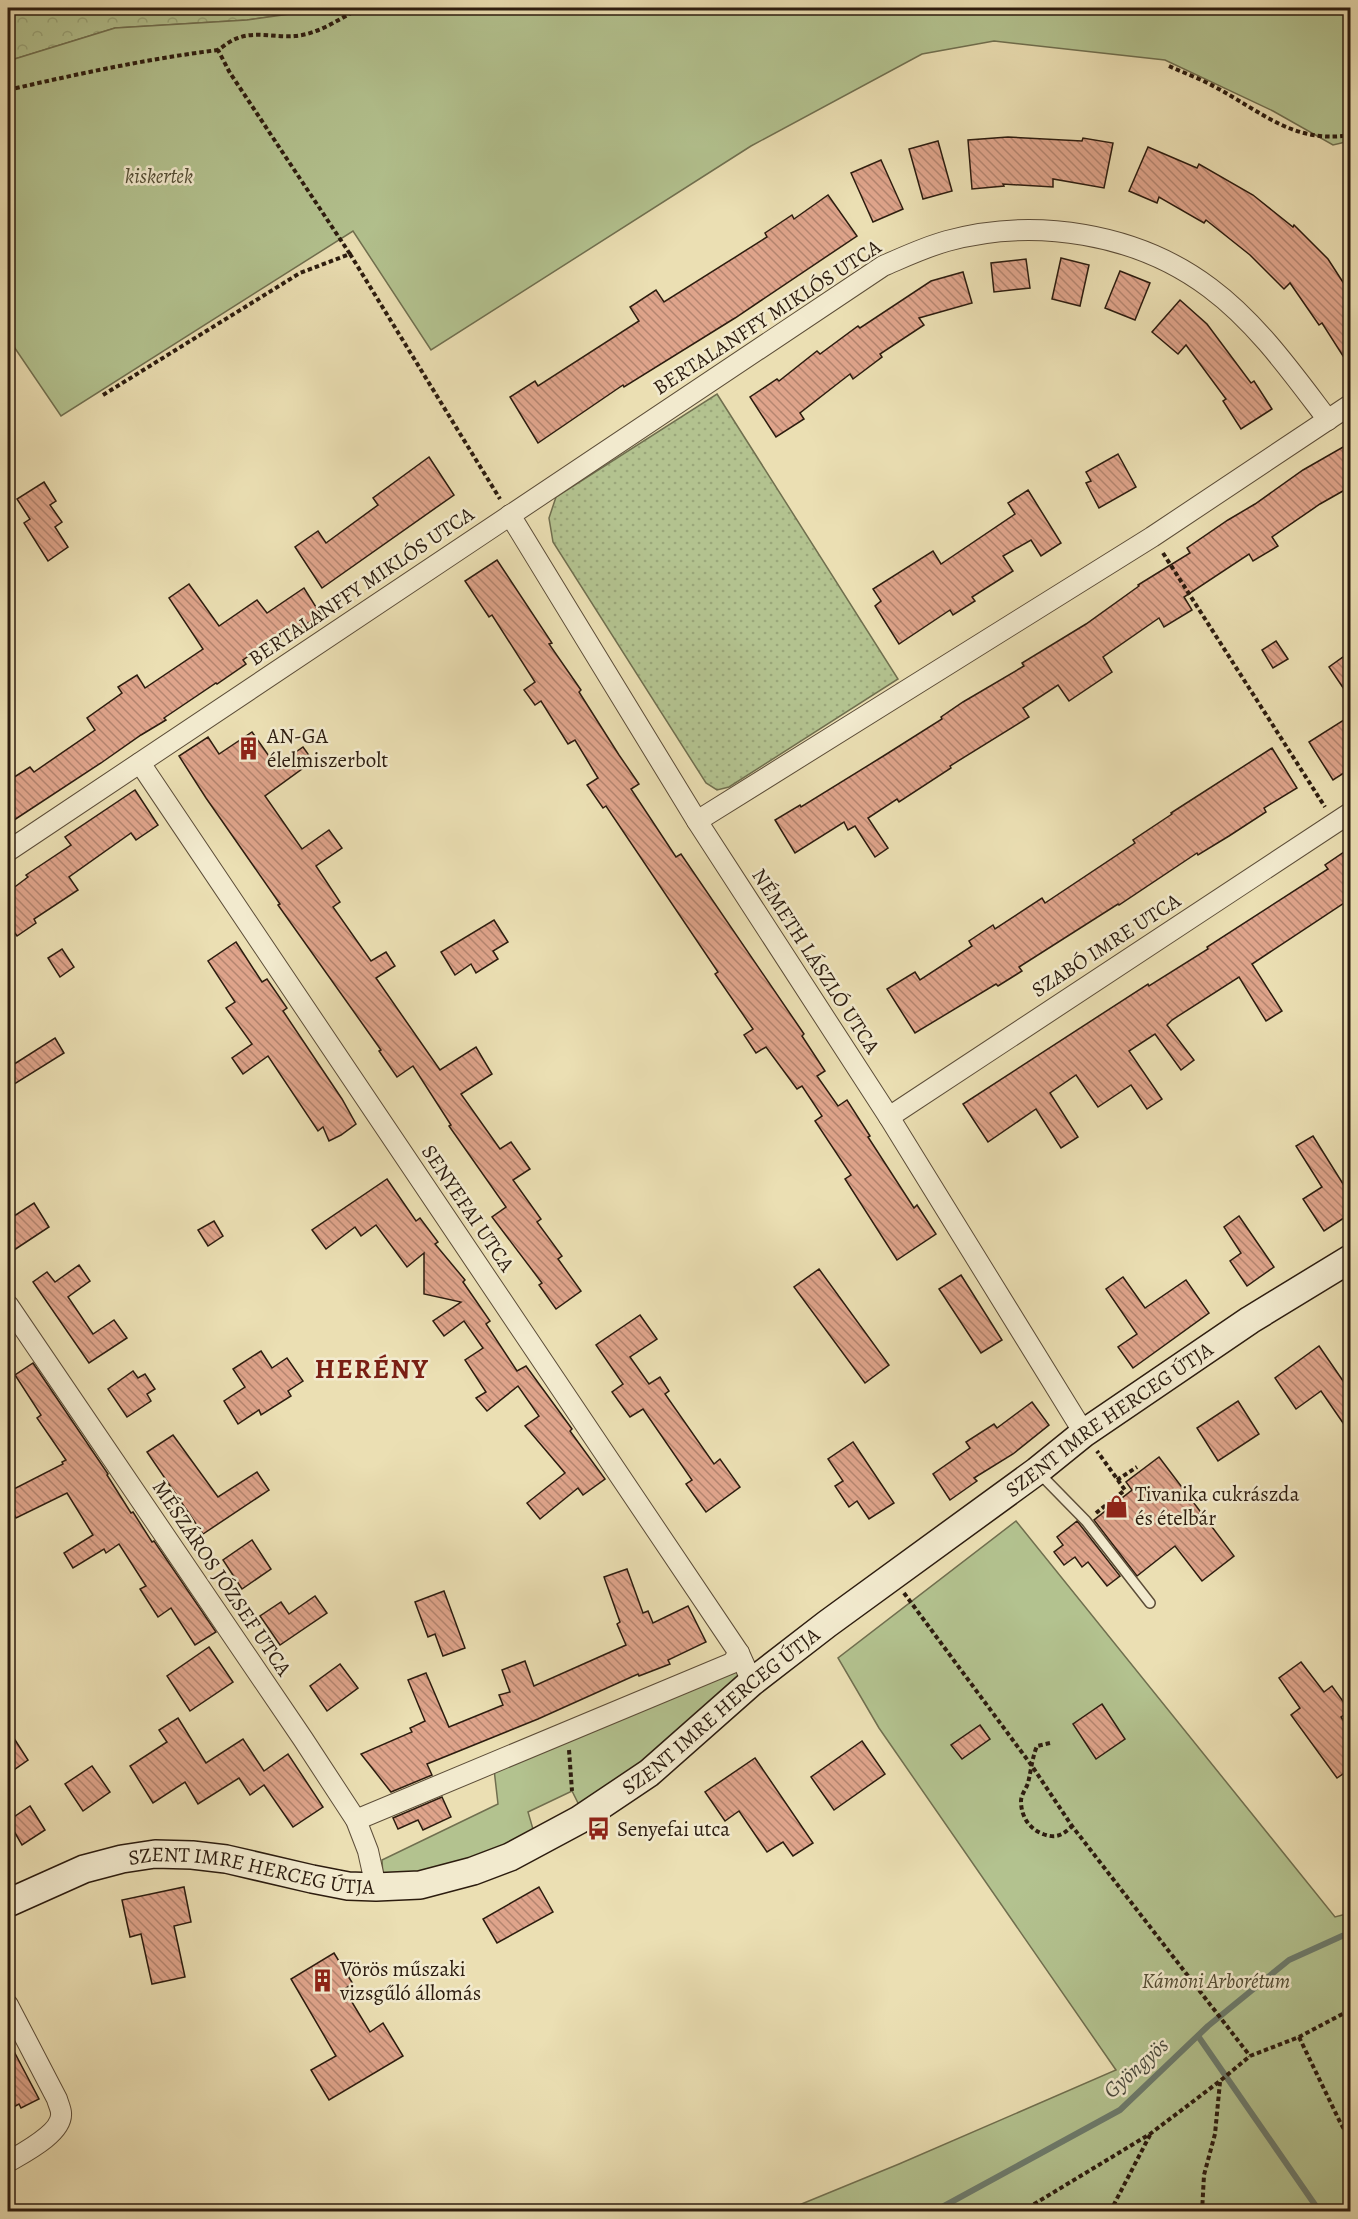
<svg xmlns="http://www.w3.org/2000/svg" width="1358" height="2219" viewBox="0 0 1358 2219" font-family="Alegreya,serif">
  <defs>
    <pattern id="grass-dots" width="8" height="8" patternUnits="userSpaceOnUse" patternTransform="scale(1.5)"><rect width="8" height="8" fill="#b3c28f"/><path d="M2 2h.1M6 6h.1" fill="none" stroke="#9aa67a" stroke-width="1.8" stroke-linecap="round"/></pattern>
    <pattern id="forest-crowns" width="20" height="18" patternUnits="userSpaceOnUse" patternTransform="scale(1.5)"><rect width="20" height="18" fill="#b3c28f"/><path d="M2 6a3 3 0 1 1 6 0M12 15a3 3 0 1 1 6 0" fill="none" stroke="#9aa67a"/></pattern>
    <pattern id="building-back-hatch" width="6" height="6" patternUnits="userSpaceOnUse" patternTransform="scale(1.5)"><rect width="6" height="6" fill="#dfa48b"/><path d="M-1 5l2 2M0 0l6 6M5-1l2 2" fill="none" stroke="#b58570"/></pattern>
  </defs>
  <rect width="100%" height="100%" fill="#ebdfb3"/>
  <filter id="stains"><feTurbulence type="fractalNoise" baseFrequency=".00333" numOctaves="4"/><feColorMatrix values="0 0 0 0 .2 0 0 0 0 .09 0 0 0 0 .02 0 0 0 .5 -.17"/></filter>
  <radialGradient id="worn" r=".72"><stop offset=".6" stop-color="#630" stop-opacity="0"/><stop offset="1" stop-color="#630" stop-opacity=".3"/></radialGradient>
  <!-- grass -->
  <path fill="url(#grass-dots)" stroke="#706f4f" stroke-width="1.5" d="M717,394L898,679L729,787L717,790L706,783L553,542L549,518L556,497Z"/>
  <!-- forest -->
  <path fill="url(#forest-crowns)" stroke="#706f4f" stroke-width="1.5" d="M8,8H305L297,13L247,20L115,28L8,61Z"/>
  <!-- green -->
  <g fill="#b3c28f" stroke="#706f4f" stroke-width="1.5">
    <path d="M305,8H1350V141L1333,145L1273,111L1165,60L994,41L922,54L751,146L431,350L353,231L61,416L8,338V61L115,28L247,20L297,13Z"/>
    <path d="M1016,1521L1335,1917L1350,1913V2211L782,2212L899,2164L1116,2070L879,1728L838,1658Z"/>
    <path d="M732,1663L746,1680L581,1809L572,1791L528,1812L535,1836L460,1867L383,1876L382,1860L498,1804L494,1769Z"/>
  </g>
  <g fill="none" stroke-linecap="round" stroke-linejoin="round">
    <!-- stream -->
    <g stroke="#6d7c6e" stroke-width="6">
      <path d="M8,12L15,8"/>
      <path d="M1198,2036L1320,2212"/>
      <path d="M933,2212L1120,2110L1208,2026L1289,1960L1342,1936L1350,1934"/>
    </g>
  </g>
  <!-- building -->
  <g fill="url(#building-back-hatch)" stroke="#2c1c0f" stroke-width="1.5">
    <path d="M1008,137L1082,141L1083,138L1113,143L1104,188L1053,179V187L1003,184L1004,186L972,189L968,140Z"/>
    <path d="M938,141L952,191L923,199L909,149Z"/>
    <path d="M1148,147L1197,168L1199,164L1253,195L1293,227L1294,225L1328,259L1350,293V367L1322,323L1319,325L1290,283L1284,289L1250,255L1206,220L1204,223L1159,197L1157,203L1129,191Z"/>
    <path d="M881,160L903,209L873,222L851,173Z"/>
    <path d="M828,195L857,236L735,318L624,387L623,385L538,443L510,397L535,381L538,386L639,321L630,307L656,290L664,302L767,237L765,233L792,215L794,219Z"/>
    <path d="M1061,258L1089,265L1080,306L1052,299Z"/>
    <path d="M1026,259L1030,288L994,292L991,263Z"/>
    <path d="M1120,271L1150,283L1135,320L1105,308Z"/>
    <path d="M963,272L972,303L919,318L924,325L880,354L882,357L853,379L850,374L800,413L804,419L776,437L750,397L777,379L779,381L817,351L820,354L858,326L860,328L931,281Z"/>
    <path d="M1180,300L1207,324L1251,383L1254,381L1272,409L1241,429L1223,401L1226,399L1186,345L1178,354L1152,332Z"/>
    <path d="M1350,443V487L1320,504L1272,537L1278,546L1253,561L1249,554L1184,597L1192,610L1164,627L1159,618L1103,657L1112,672L1069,701L1058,685L1023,708L1029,717L950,766L951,768L899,802L897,799L868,818L888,848L875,857L855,826L848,830L844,822L795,853L775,820L800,805L801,807L885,755L942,719L941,717L963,702L1024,666L1022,663L1086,624L1139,586L1138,585L1190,553L1187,548L1228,520L1255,504L1303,470Z"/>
    <path d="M1118,454L1136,487L1099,508L1086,483L1091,481L1086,472Z"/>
    <path d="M429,457L454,495L322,588L295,547L318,531L326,543L378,505L373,498Z"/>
    <path d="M44,482L56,501L50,505L62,522L55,527L68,547L48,561L24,523L30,519L17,499Z"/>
    <path d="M1028,490L1061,543L1041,556L1031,540L1003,556L1013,571L972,597L975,601L953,615L950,610L899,644L875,606L881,601L873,589L933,551L941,564L1015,514L1008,503Z"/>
    <path d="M497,560L552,643L549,644L581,690L579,692L619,755L639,784L631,789L676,857L681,854L804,1034L802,1036L825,1071L817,1076L838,1106L847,1100L870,1136L868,1137L914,1208L917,1205L936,1234L897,1260L845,1179L851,1175L815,1121L822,1116L802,1086L797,1089L766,1047L756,1053L744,1035L753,1029L715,974L718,972L606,806L603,808L587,785L598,778L575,740L568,744L541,701L535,705L524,690L535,682L492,615L489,617L465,581Z"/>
    <path d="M189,584L219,626L257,600L267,613L304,588L321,615L292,633L289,628L243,660L246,664L217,684L216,683L164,718L166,720L141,735L101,763L8,824V781L30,767L34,772L95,730L87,718L122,693L118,687L137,675L145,688L203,649L169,598Z"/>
    <path d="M1276,641L1288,659L1273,668L1262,650Z"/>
    <path d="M1350,652V698L1329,667Z"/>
    <path d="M1350,716V769L1333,780L1309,742Z"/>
    <path d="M252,732L276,766L303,747L313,761L265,796L302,849L329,830L342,848L316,866L340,902L333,907L371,961L386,952L395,966L376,978L440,1070L476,1047L492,1074L461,1094L500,1149L511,1142L530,1169L513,1180L541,1219L537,1222L562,1256L558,1259L581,1291L556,1309L539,1285L542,1283L492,1217L506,1207L449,1126L451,1125L413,1066L397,1077L379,1051L381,1050L278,905L280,904L206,798L179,756L208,737L219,754Z"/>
    <path d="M1272,748L1297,788L1264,808L1266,812L1229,836L1198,855L1197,853L1119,905L1118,904L1019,967L1022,971L998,986L996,984L915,1033L887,989L915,972L920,980L972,946L969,941L993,925L995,929L1042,898L1045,903L1135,843L1133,840L1172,814L1171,813Z"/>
    <path d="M135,790L158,825L136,840L131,833L69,877L78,890L34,919L36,923L17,936L8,924V892L28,877L26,875L71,845L65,837Z"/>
    <path d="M1350,848V899L1252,964L1282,1011L1266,1021L1239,977L1172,1020L1167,1025L1194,1060L1181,1070L1155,1034L1129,1051L1162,1099L1147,1109L1131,1085L1098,1107L1076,1075L1050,1093L1078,1137L1061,1148L1036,1109L988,1142L963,1104L1148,984L1149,986L1208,949L1207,947L1328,869L1325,865Z"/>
    <path d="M494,920L508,942L493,951L498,959L476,973L471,964L455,975L441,952Z"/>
    <path d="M236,942L262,982L267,979L287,1008L283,1011L342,1099L356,1124L341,1135L329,1141L323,1127L318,1131L268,1056L243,1074L232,1058L252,1044L226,1008L235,1002L208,961Z"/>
    <path d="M62,949L74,967L60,977L48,958Z"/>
    <path d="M55,1038L64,1053L8,1088V1068Z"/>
    <path d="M1313,1136L1350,1195V1214L1324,1231L1303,1199L1322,1187L1296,1146Z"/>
    <path d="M387,1179L416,1221L420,1218L438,1242L435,1244L465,1280L463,1282L490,1321L486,1324L517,1371L526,1366L572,1429L570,1431L605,1479L583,1495L578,1488L540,1519L527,1503L565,1473L525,1426L539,1416L518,1386L487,1411L476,1398L486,1392L465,1360L483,1348L464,1321L444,1336L433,1321L461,1302L424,1294V1253L407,1267L376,1225L361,1236L355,1227L326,1249L312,1230Z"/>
    <path d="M34,1203L49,1227L8,1254V1220Z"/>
    <path d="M1239,1216L1274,1267L1247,1286L1230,1261L1241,1253L1224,1227Z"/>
    <path d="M214,1221L223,1236L208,1246L198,1230Z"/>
    <path d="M79,1265L90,1281L68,1297L93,1334L114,1320L127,1338L89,1363L33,1282L47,1272L55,1282Z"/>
    <path d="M819,1269L889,1365L865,1383L794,1287Z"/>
    <path d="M961,1275L1002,1340L981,1353L939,1289Z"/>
    <path d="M1123,1277L1145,1308L1186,1280L1209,1313L1133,1368L1118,1347L1137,1334L1106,1289Z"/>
    <path d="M640,1315L657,1339L630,1357L649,1384L660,1377L669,1391L665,1394L714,1464L720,1459L740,1487L706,1512L686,1484L692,1480L643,1409L630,1417L612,1392L623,1384L596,1345Z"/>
    <path d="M1319,1346L1350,1391V1433L1321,1391L1296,1409L1275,1378Z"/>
    <path d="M261,1351L272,1368L287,1358L303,1381L288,1391L291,1396L261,1415L259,1410L238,1424L224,1401L245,1387L233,1369Z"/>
    <path d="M33,1363L108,1474L107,1475L131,1513L133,1512L152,1542L154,1541L216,1632L195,1645L171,1608L158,1617L140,1589L146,1586L119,1544L106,1553L104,1549L73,1568L64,1553L93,1535L67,1493L16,1518L12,1509L8,1512V1492L63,1464L62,1462L66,1460L37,1418L41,1415L15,1375Z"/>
    <path d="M133,1371L138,1378L145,1374L155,1389L147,1394L151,1401L127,1417L108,1389Z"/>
    <path d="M1238,1401L1259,1434L1218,1461L1197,1428Z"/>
    <path d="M1032,1402L1049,1425L1013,1454L974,1478L977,1481L950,1500L933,1474L970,1448L966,1442L994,1424L997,1428Z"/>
    <path d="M173,1435L218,1497L257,1472L269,1490L203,1534L147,1452Z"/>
    <path d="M853,1442L894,1503L869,1519L857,1501L849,1507L835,1486L843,1481L828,1459Z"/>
    <path d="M1159,1457L1234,1556L1202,1581L1175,1546L1137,1576L1094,1520L1132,1490L1126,1482Z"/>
    <path d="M1077,1521L1120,1576L1107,1586L1088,1562L1082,1567L1075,1557L1064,1565L1054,1552L1063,1545L1057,1537Z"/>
    <path d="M252,1540L271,1569L242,1589L223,1560Z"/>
    <path d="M627,1569L643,1613L648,1611L653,1623L688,1606L706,1642L668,1660L670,1664L639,1676L638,1674L538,1719L427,1764L432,1775L391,1792L361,1754L412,1732L410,1728L425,1721L408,1680L426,1673L449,1727L503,1705L499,1695L510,1692L502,1670L525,1661L534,1686L626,1645L617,1624L620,1622L604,1577Z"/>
    <path d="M444,1591L465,1648L443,1656L435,1634L428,1637L415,1602Z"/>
    <path d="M315,1596L327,1613L280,1645L260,1616L281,1602L289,1614Z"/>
    <path d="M209,1647L233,1682L190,1711L167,1676Z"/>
    <path d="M1301,1662L1324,1692L1332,1686L1350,1711L1341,1717L1350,1731V1769L1337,1778L1291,1715L1300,1708L1279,1678Z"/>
    <path d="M340,1664L358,1688L327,1711L310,1686Z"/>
    <path d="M1102,1704L1125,1739L1096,1759L1073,1724Z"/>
    <path d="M178,1718L206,1763L243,1739L264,1771L288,1754L323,1807L293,1827L264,1785L250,1795L239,1778L198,1804L185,1782L153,1803L130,1766L167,1742L159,1730Z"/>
    <path d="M980,1725L990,1739L962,1759L951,1745Z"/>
    <path d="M8,1729L28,1760L8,1774Z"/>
    <path d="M862,1741L885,1774L834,1810L811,1777Z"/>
    <path d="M755,1758L813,1843L793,1856L783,1842L767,1852L739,1811L725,1821L705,1792Z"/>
    <path d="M92,1766L110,1792L83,1811L65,1784Z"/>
    <path d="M442,1797L451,1817L423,1830L418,1820L398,1829L393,1818Z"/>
    <path d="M30,1806L45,1830L22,1845L8,1821Z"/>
    <path d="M184,1887L191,1922L174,1926L185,1977L152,1984L141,1934L130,1937L122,1900Z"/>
    <path d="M539,1887L553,1912L497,1943L483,1919Z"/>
    <path d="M334,1953L353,1984L344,1989L370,2032L383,2023L403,2056L329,2100L311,2070L336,2056L291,1979Z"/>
    <path d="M8,2040L39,2099L21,2108L19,2104L8,2110Z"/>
  </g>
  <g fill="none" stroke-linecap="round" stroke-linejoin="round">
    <defs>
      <path id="service" d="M1038,1472L1086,1521L1150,1603"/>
      <g id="minor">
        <path d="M510,515L697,821L889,1117L1084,1433"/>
        <path d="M140,763L739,1653L752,1682"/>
        <path d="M697,821L1152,537L1350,405"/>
        <path d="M8,851L883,266C904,257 925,247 947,241C1035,217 1137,233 1210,288C1257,323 1293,374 1328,420"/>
        <path d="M889,1117L1350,813"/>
        <path d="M8,1305L303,1739L356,1820L368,1851L376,1887"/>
        <path d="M356,1820L732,1663L739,1653"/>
        <path d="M8,2005L57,2099C58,2103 61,2109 61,2113C63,2133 23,2153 8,2162"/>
      </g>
      <g id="secondary">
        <path id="s1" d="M8,1903L84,1869L122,1859L155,1854L192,1855L226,1859L312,1879L348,1886L376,1887L420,1885L473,1871L510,1857L579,1820L649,1773L752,1682L827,1624L1037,1471L1084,1433L1250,1320L1350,1259"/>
      </g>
    </defs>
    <!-- service casing -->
    <use href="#service" stroke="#5c4d38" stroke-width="12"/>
    <!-- minor casing -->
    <use href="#minor" stroke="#5c4d38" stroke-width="22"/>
    <!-- secondary casing -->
    <use href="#secondary" stroke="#2c1c0f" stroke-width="30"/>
    <!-- path -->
    <g stroke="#2c1c0f" stroke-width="4" stroke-dasharray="4.5 3" stroke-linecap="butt">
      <path d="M1169,66C1184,73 1201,79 1215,87C1262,112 1294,144 1350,135"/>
      <path d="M8,90C77,74 147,59 218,50"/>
      <path d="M350,254L230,73L218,50C224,46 231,40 238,38C255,31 277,38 295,36C319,34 339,19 360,8"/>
      <path d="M103,395L300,273L350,254L500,499"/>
      <path d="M1163,553L1325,807"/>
      <path d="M1117,1480L1137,1467"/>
      <path d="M1096,1513L1125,1490L1097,1451"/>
      <path d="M904,1593L1032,1766L1072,1826L1250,2056"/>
      <path d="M1050,1743L1037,1746C1032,1758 1031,1771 1028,1783C1026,1789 1021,1795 1021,1801C1021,1816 1029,1829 1043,1834C1056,1839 1063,1835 1072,1826"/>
      <path d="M569,1750L572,1791"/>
      <path d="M1299,2037L1341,2124L1350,2139"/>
      <path d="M1021,2212L1150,2134L1220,2081L1250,2056L1299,2037L1350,2010"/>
      <path d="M1110,2212L1150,2135"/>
      <path d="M1202,2212L1204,2175L1215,2134L1220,2082"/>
    </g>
    <!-- service -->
    <use href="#service" stroke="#f2eace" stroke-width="9"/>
    <!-- minor -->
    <use href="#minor" stroke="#f2eace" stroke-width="20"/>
    <!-- secondary -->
    <use href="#secondary" stroke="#f2eace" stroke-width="27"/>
  </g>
  <!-- icons -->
  <defs>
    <symbol id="building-bare" viewBox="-9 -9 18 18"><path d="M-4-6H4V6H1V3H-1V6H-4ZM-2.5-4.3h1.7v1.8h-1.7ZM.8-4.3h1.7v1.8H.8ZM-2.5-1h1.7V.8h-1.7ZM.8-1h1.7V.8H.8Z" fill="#8f2418" stroke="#f2eace" stroke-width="2.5" paint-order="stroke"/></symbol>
    <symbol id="shop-bare" viewBox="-9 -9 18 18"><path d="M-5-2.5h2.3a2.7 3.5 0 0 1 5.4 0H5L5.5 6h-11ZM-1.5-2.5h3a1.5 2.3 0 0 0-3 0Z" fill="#8f2418" stroke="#f2eace" stroke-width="2.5" paint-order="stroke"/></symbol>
    <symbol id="bus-bare" viewBox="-9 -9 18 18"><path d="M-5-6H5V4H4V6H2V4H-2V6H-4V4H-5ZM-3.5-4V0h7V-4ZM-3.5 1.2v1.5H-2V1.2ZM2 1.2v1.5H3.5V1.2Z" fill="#8f2418" stroke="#f2eace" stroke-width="2.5" paint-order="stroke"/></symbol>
  </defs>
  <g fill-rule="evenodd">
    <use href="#building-bare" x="232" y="732" width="33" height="33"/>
    <use href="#shop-bare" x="1100" y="1490" width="33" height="33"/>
    <use href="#bus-bare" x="582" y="1812" width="33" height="33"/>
    <use href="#building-bare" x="306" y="1964" width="33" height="33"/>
  </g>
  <g text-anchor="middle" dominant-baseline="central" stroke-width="5" stroke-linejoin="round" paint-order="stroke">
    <!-- park labels -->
    <g font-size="21" font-style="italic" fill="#544e35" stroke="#f2eace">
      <text x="159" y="176">kiskertek</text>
      <text x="1216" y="1981">Kámoni Arborétum</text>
    </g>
    <!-- street labels -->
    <g font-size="21" fill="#2c1c0f" stroke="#f2eace">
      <text transform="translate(767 317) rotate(-33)">BERTALANFFY MIKLÓS UTCA</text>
      <text transform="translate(361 586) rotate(-34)">BERTALANFFY MIKLÓS UTCA</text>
      <text transform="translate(1106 945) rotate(-33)">SZABÓ IMRE UTCA</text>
      <text transform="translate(816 961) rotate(57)">NÉMETH LÁSZLÓ UTCA</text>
      <text transform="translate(468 1208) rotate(56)">SENYEFAI UTCA</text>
      <text stroke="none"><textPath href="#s1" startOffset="1262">SZENT IMRE HERCEG ÚTJA</textPath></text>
      <text transform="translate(222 1578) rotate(56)">MÉSZÁROS JÓZSEF UTCA</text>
      <text stroke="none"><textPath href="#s1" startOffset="776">SZENT IMRE HERCEG ÚTJA</textPath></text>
      <text stroke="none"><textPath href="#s1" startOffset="254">SZENT IMRE HERCEG ÚTJA</textPath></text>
    </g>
    <!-- poi labels -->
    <g font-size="21" fill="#2c1c0f" stroke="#f2eace" text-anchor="start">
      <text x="267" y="736">AN-GA<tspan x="267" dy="24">élelmiszerbolt</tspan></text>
      <text x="1135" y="1494">Tivanika cukrászda<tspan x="1135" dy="24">és ételbár</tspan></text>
      <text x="617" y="1829">Senyefai utca</text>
      <text x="340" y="1969">Vörös műszaki<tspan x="340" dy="24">vizsgűló állomás</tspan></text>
    </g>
    <!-- water labels -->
    <g font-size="22" font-style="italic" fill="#4c4c3f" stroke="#f2eace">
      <text transform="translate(1136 2068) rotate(-42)">Gyöngyös</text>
    </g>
    <!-- district labels -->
    <g font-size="27" font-weight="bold" letter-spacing="1.5" fill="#7a1f14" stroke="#f2eace">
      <text x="372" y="1369">HERÉNY</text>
    </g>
  </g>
  <!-- margin -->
  <rect width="1358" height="2219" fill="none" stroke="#ebdfb3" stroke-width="30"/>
  <rect x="9" y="9" width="1340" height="2201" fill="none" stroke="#2c1c0f" stroke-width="3"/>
  <rect x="15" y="15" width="1328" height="2189" fill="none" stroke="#2c1c0f" stroke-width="1.5"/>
  <rect width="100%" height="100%" filter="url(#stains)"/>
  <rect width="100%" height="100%" fill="url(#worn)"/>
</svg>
